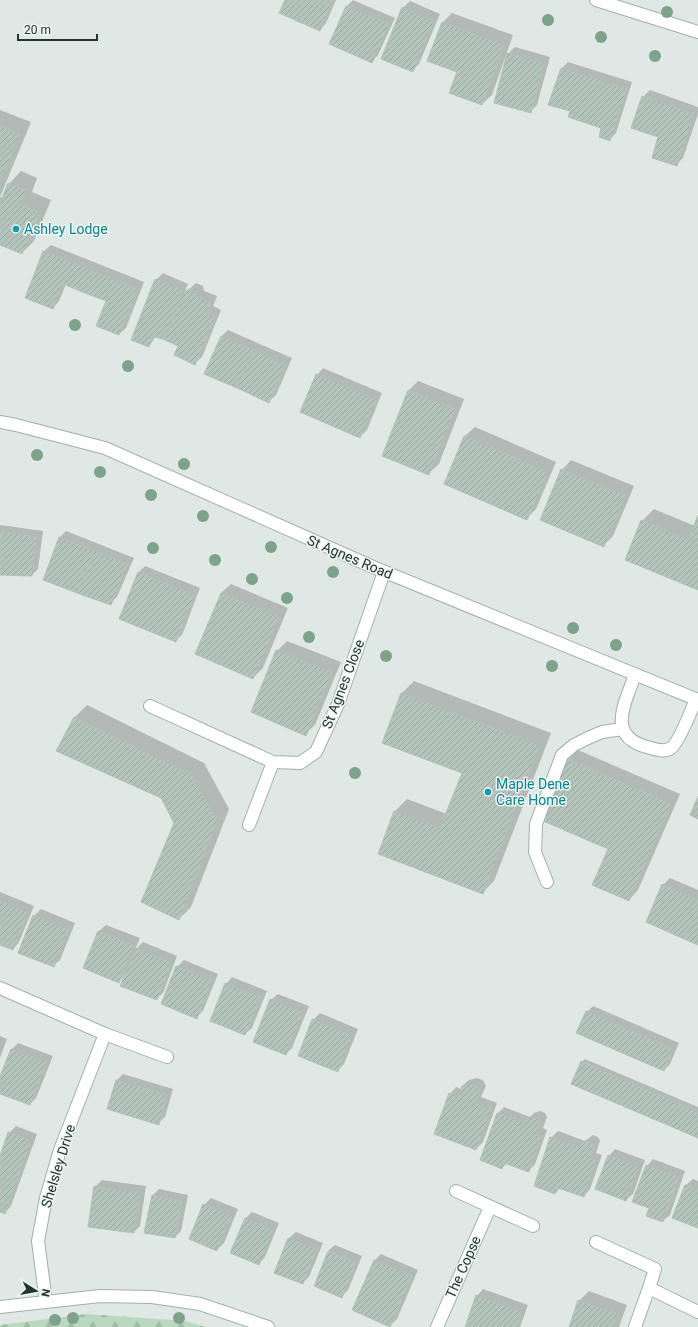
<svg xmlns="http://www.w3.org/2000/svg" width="698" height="1327" viewBox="0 0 698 1327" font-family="Roboto,sans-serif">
  <defs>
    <pattern id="forest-firs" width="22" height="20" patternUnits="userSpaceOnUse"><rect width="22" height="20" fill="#b9d8c0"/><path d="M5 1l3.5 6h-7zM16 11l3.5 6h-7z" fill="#9fbaa5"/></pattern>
    <pattern id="building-hatch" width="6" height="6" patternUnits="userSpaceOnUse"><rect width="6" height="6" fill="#b4c3bc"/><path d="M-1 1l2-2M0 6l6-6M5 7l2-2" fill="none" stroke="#9aa8a2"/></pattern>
  </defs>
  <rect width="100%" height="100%" fill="#dfe8e4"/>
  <!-- forest -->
  <path fill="url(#forest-firs)" d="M87,1314L186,1321L205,1327H0V1325Z"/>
  <!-- shadow -->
  <g fill="#0003">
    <path d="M286,0H336L326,23L320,30Z"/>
    <path d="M353,0L395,18L378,55L372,62L331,44L347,6Z"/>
    <path d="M410,1L440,14L419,64L412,71L403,8Z"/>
    <path d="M452,13L513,35L492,95L482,104L458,72L442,23Z"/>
    <path d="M515,47L550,57L537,105L530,112L508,54Z"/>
    <path d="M568,62L632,82L616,133L609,140L603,128L571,111L550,104L562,68Z"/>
    <path d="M650,90L698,107V114L683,158L676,165L660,137L643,97Z"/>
    <path d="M0,110L31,122L0,197Z"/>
    <path d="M21,171L37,178L32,192L51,200L34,241L22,253L0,244V197L3,198L9,184Z"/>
    <path d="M51,245L144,282L126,328L119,334L107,301L66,284L59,301L53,308L26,297L44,251Z"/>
    <path d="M163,273L188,284L184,294L196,283L203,286L204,291L217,296L213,306L221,310L202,357L195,363L179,346L156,336L149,346L156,280Z"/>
    <path d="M228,330L292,358L276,395L269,401L222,336Z"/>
    <path d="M323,368L382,393L367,430L360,437L317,375Z"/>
    <path d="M418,381L464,399L439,464L429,473L409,390Z"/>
    <path d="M475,427L556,462L536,509L526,519L445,484L465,436Z"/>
    <path d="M571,460L634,486L613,536L604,545L562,470Z"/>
    <path d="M654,509L695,526L698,518V589L642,521Z"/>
    <path d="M0,525L43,531L38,569L32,575L0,574Z"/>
    <path d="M66,531L134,558L117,597L110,603L59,538Z"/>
    <path d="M145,566L200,588L182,635L175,641L138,573Z"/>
    <path d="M231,584L288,608L263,668L253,678L221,593Z"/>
    <path d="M287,641L341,662L315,725L305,734L277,651Z"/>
    <path d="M414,681L551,733L494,881L482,893L395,811L407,799L447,814L463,772L384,742L402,693Z"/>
    <path d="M87,705L204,763L229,809L191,907L179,919L175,823L161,797L75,717Z"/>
    <path d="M578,750L680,794L638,890L629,900L609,849L568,760Z"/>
    <path d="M670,878L698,890V944L663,885Z"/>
    <path d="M0,892L34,906L19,942L13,949L0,944Z"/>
    <path d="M41,909L75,923L60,960L53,966L34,916Z"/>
    <path d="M106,925L140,938L135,950L143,942L177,956L163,993L156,999L126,974L119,981L84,967L99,931Z"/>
    <path d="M184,960L218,974L203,1011L196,1017L177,967Z"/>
    <path d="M232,977L267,991L252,1028L245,1034L226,984Z"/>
    <path d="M278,994L309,1006L292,1048L286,1054L271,1000Z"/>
    <path d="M593,1006L679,1043L670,1064L664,1070L587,1012Z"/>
    <path d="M320,1013L358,1029L344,1064L338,1070L313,1020Z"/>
    <path d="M0,1036L7,1039L0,1058Z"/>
    <path d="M18,1043L53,1056L36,1098L30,1104L0,1093V1079L12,1049Z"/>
    <path d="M585,1059L698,1107V1137L582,1062Z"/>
    <path d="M123,1074L173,1089L165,1117L158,1123L116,1081Z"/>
    <path d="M477,1078L483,1080L486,1086L481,1097L497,1103L483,1142L476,1149L450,1094L456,1087L461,1089L462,1086L469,1080Z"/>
    <path d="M504,1107L530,1117L534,1113L540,1111L545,1113L547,1117L543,1128L547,1130L535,1164L529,1170L507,1163L502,1168L497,1114Z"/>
    <path d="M16,1126L37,1134L11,1206L5,1213L0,1211V1159L9,1133Z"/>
    <path d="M558,1131L585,1141L593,1135L598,1137L600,1141L596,1153L602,1155L590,1189L584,1196L560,1188L555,1193L551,1138Z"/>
    <path d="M615,1149L645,1160L633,1194L626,1200L609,1156Z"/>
    <path d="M653,1159L685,1171L670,1215L663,1221L650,1208L647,1166Z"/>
    <path d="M693,1179L698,1181V1227L674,1217L686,1185Z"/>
    <path d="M102,1180L146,1186L140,1226L134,1232L95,1187Z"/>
    <path d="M159,1189L188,1195L181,1231L175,1237L152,1196Z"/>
    <path d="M211,1198L238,1209L224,1243L217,1250L204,1205Z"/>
    <path d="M252,1212L279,1223L265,1257L259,1264L245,1219Z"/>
    <path d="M296,1232L323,1243L309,1277L302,1283L275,1272L289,1238Z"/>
    <path d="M335,1245L362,1256L348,1290L342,1296L328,1251Z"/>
    <path d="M381,1254L418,1270L397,1319L390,1326L375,1260Z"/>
    <path d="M483,1289L528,1305L520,1327H466L477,1296Z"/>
    <path d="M589,1291L627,1305L619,1327H570L579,1301Z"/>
  </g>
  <!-- building -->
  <g fill="url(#building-hatch)" stroke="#b2c1ba">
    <path d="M285,0H333L320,31L279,13Z"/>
    <path d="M346,6L389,24L372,63L329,44Z"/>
    <path d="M402,7L434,21L413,72L381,59Z"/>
    <path d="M442,22L504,45L482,105L449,93L457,72L427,61Z"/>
    <path d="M507,53L544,63L531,113L494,103Z"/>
    <path d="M561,68L627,89L610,141L599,137L601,128L568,117L570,111L548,105Z"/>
    <path d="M642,96L694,114L677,166L652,158L658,137L631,128Z"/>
    <path d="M0,126L20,134L0,181Z"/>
    <path d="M8,183L26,190L20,205L40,212L22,254L0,245V203Z"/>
    <path d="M43,251L94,271L85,293L63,284L53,309L25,298Z"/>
    <path d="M94,271L138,289L119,335L96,326L106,301L85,293Z"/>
    <path d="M155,279L182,290L179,298L181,299L165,340L153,336L149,347L131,340Z"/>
    <path d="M189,289L197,292L198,297L211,303L207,313L216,316L195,365L174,355L178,346L165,340L181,299L185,292Z"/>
    <path d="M221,336L254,350L237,388L204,374Z"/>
    <path d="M254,350L286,365L269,403L237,388Z"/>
    <path d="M316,374L377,400L360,438L300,412Z"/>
    <path d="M408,390L455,409L429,475L382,456Z"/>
    <path d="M464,436L548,472L527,520L444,484Z"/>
    <path d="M561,469L625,496L604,547L540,520Z"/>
    <path d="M698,515V590L625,560L641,520L688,540Z"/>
    <path d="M0,531H3L0,559Z"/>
    <path d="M3,531L37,537L32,576L0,575V559Z"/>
    <path d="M59,537L94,551L77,593L43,580Z"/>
    <path d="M94,551L128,564L111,605L77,593Z"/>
    <path d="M138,572L195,595L176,642L119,619Z"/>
    <path d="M221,593L279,617L253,679L195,654Z"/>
    <path d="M276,650L332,672L306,736L251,712Z"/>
    <path d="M401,693L539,746L483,894L378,854L394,811L440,828L462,773L382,743Z"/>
    <path d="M74,717L192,775L217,822L179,920L141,902L174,823L161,798L56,751Z"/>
    <path d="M568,759L671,804L629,901L592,885L608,849L541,820Z"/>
    <path d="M698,796V819L690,815Z"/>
    <path d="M662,884L698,900V906L684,939L646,922Z"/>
    <path d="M0,901L28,912L13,950L0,945Z"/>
    <path d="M698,906V945L684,939Z"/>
    <path d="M33,915L69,930L54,967L18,953Z"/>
    <path d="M98,931L134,945L119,983L83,968Z"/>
    <path d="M136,948L172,963L157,1000L120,986Z"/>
    <path d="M176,966L212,981L197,1019L161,1004Z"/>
    <path d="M225,983L261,998L245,1035L210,1021Z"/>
    <path d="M270,999L303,1013L286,1055L253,1042Z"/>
    <path d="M586,1011L673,1049L664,1071L576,1033Z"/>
    <path d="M312,1019L352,1035L338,1072L298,1056Z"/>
    <path d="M11,1049L47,1062L30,1105L0,1094V1076Z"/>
    <path d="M581,1061L698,1112V1138L571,1084Z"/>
    <path d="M116,1080L167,1095L159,1125L107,1109Z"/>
    <path d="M470,1084L477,1086L480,1093L476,1104L491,1110L476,1150L434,1134L449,1093L458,1097L462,1086Z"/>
    <path d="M497,1113L525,1123L526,1119L533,1117L539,1119L541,1124L537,1135L542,1136L529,1172L504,1163L502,1169L480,1160Z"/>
    <path d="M8,1132L31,1140L5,1214L0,1212V1156Z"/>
    <path d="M550,1137L580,1147L582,1143L585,1141L592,1143L594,1148L590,1159L596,1161L584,1197L558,1188L555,1194L534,1186Z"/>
    <path d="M608,1155L639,1167L626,1201L595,1189Z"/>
    <path d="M646,1165L679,1177L663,1222L646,1216L649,1208L632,1202Z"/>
    <path d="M685,1185L698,1190V1228L672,1218Z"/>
    <path d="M94,1186L140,1193L134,1233L88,1227Z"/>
    <path d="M152,1195L182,1201L175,1238L144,1233Z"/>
    <path d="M203,1204L232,1216L217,1251L189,1239Z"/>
    <path d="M245,1218L273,1230L259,1265L230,1253Z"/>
    <path d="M288,1238L317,1249L303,1284L274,1273Z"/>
    <path d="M328,1251L356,1262L342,1298L314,1286Z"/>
    <path d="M374,1260L412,1276L390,1327L352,1310Z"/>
    <path d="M476,1295L522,1312L516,1327H465Z"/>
    <path d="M578,1300L618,1314L613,1327H569Z"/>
  </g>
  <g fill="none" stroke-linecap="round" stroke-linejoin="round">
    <defs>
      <g id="minor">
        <path d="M596,0L698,32"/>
        <path d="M0,422L16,425L105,448L373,567L698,700"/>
        <path d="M635,675C625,703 606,736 647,747C654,749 664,753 671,748C678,744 692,709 696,699"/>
        <path d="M150,706L273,762L300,763L316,752L338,704L384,572"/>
        <path d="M249,825L273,762"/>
        <path d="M547,882L535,852L536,824L562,755L574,745L588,738L602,732L623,729"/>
        <path d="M0,988L105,1034L60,1150L46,1198L38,1241L46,1302"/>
        <path d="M105,1034L167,1057"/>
        <path d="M456,1191L533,1226"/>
        <path d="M596,1242L655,1269L649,1288L698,1312"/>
        <path d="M0,1307L100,1296L152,1297L200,1304L268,1327"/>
        <path d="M437,1327L490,1207"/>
        <path d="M635,1327L649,1288"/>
      </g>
    </defs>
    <!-- minor casing -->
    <use href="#minor" stroke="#a3afaa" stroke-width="14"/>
    <!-- minor -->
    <use href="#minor" stroke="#fff" stroke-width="12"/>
  </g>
  <!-- trees -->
  <g fill="#7fa28c">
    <circle cx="667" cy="12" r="6"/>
    <circle cx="548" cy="20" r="6"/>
    <circle cx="601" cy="37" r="6"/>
    <circle cx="655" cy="56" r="6"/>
    <circle cx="75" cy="325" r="6"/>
    <circle cx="128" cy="366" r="6"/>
    <circle cx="37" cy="455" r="6"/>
    <circle cx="184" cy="464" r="6"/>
    <circle cx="100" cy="472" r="6"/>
    <circle cx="151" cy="495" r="6"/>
    <circle cx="203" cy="516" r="6"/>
    <circle cx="271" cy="547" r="6"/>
    <circle cx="153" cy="548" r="6"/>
    <circle cx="215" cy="560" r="6"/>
    <circle cx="333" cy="572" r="6"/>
    <circle cx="252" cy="579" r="6"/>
    <circle cx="287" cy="598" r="6"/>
    <circle cx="573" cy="628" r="6"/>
    <circle cx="309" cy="637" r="6"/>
    <circle cx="616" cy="645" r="6"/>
    <circle cx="386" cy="656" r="6"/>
    <circle cx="552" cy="666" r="6"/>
    <circle cx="355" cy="773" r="6"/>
    <circle cx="73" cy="1318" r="6"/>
    <circle cx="179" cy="1318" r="6"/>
    <circle cx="55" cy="1320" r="6"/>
  </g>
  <!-- markers -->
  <g fill="#0f9aa8" stroke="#eef5f2" stroke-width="1.5">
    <circle cx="16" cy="229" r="4"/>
    <circle cx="488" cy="792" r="4"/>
  </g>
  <g text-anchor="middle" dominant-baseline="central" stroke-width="3" stroke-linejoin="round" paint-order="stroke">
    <!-- culture labels -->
    <g font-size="14" fill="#0d838f" stroke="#eef5f2" text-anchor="start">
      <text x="24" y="229">Ashley Lodge</text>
      <text x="496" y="784">Maple Dene<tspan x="496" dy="16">Care Home</tspan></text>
    </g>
    <!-- street labels -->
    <g font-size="14" fill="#223630" stroke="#eef5f2">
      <text transform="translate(350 557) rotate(23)">St Agnes Road</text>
      <text transform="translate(343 684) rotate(-69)">St Agnes Close</text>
      <text transform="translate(58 1166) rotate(-73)">Shelsley Drive</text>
      <text transform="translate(463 1267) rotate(-66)">The Copse</text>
    </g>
  </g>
  <!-- north arrow -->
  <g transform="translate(36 1291) rotate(101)" stroke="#eef5f2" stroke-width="3" paint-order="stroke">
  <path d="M0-3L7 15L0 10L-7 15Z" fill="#223630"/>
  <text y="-6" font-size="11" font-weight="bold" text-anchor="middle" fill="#223630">N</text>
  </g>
  <!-- scale -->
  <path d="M18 34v6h79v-6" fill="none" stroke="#223630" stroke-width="2"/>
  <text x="24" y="34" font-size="12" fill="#223630" stroke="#eef5f2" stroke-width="3" paint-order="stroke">20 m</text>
</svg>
